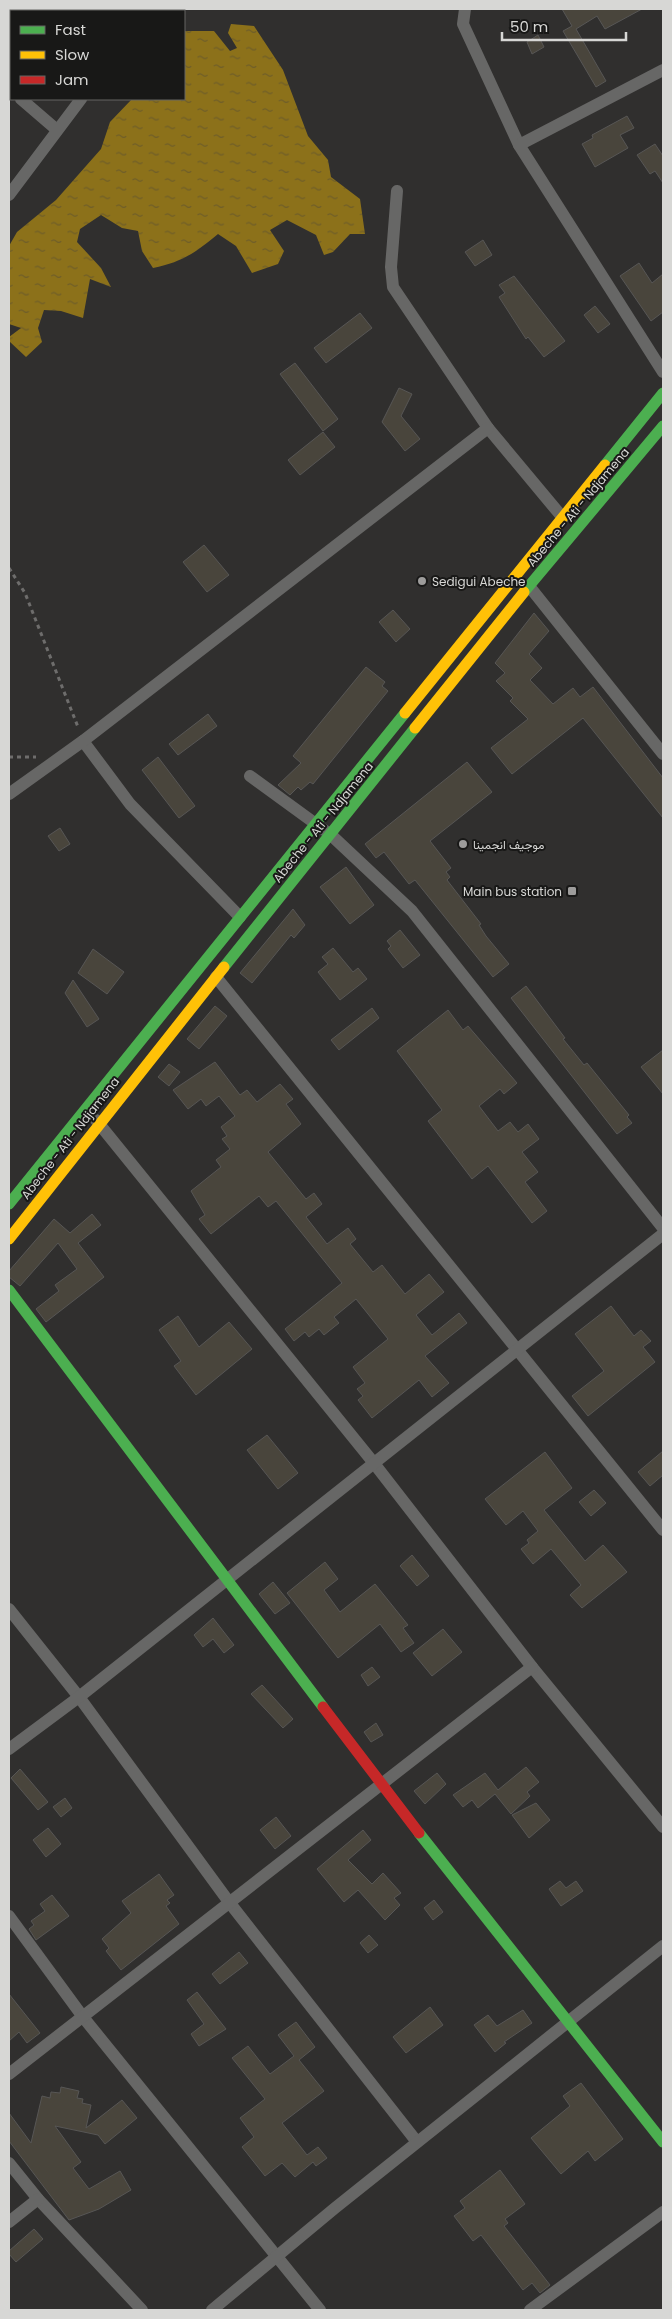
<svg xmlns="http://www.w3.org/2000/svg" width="672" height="2319" viewBox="0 0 672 2319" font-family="Poppins,Vazirmatn,sans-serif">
  <defs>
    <pattern id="water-ripples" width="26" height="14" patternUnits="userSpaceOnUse" patternTransform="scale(1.25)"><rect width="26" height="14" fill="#8c711a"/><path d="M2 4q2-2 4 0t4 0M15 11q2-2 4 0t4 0" fill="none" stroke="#6e5d29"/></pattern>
  </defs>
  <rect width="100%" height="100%" fill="#302f2e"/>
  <!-- water -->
  <path fill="url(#water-ripples)" d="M231,24L254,26L283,70L308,136L328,160L331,177L360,199L365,234H350L333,252L324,255L316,235L287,220L270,230L284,251L278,264L252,273L236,246L218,234C195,253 182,262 153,268L142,251L138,231L122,228L101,215L80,229L77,242L101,268L111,287L90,279L83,318L61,311L44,310L38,328L42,342L26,357L9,341V337L21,328L9,324V246L17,232L56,200L101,149L110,122L132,99H184V31H214L230,51L237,48L228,33Z"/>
  <!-- building -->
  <g fill="#49453c" stroke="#575655">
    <path d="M562,9H642L605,29L597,16L576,29L606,81L596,87L563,31L572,26Z"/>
    <path d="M538,35L544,47L532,54L527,42Z"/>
    <path d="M627,116L634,128L620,135L628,148L595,167L582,144L593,138L592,135Z"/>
    <path d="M655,144L663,156V183L655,171L650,174L637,155Z"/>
    <path d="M483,240L492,255L475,266L465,252Z"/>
    <path d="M639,263L652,283L663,274V312L651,321L620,276Z"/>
    <path d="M514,276L565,341L544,357L528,337L526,339L499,297L505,293L499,285Z"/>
    <path d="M595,306L610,324L598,333L584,315Z"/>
    <path d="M360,313L372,328L326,363L314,348Z"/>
    <path d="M295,363L338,419L323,431L280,374Z"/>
    <path d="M399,388L412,394L401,416L420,439L405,451L382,422Z"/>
    <path d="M323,432L335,447L300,475L288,460Z"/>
    <path d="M204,545L229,575L207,592L183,562Z"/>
    <path d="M393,610L410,629L396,642L379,622Z"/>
    <path d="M534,613L549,631L529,654L542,668L530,680L553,704L573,688L580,697L593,687L663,778V818L583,718L512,774L491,748L528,719L510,701L513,698L496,681L505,673L495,663Z"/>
    <path d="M366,667L385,682L382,686L388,691L313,784L310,782L301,790L298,787L290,795L278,785L301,763L293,756Z"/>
    <path d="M208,714L217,726L178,755L169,744Z"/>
    <path d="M158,757L195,806L179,818L142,770Z"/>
    <path d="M467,762L492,792L430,841L451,868L446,872L450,877L447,880L481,924L479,925L486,936L509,964L493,977L415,880L409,884L384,852L376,858L365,844Z"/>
    <path d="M60,828L70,844L59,851L48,836Z"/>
    <path d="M346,867L374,905L350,924L320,887Z"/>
    <path d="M293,909L305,925L294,938L291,935L252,983L240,973Z"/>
    <path d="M400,930L420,955L403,968L388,949L391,946L387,941Z"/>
    <path d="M333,948L353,972L358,968L367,979L340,1000L318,972L328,964L322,957Z"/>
    <path d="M93,949L124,972L107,994L78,973Z"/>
    <path d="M73,980L99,1019L87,1027L65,993Z"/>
    <path d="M526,986L565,1038L563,1039L584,1065L587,1063L629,1115L627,1117L632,1123L617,1134L511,998Z"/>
    <path d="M215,1006L227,1016L199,1049L187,1039Z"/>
    <path d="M372,1008L379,1018L339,1050L331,1040Z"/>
    <path d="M448,1010L463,1030L468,1026L517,1083L504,1094L500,1089L479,1106L498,1131L510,1122L518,1132L528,1124L539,1139L522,1152L538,1172L525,1182L547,1211L532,1223L488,1166L472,1179L428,1121L442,1110L397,1051Z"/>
    <path d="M663,1050V1094L641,1067Z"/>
    <path d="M215,1062L240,1095L247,1090L257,1102L280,1084L293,1099L286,1104L301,1124L268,1152L306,1199L314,1193L322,1204L306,1217L327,1244L348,1228L356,1239L350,1244L373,1272L382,1265L405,1294L429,1274L444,1292L416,1315L432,1335L459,1313L467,1323L425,1356L449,1383L432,1397L419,1380L372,1418L358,1400L363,1396L357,1389L365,1383L353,1367L388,1339L356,1299L334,1317L339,1323L324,1335L319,1329L309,1337L305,1332L294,1341L285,1329L342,1283L276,1201L268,1207L259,1196L211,1234L199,1219L205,1215L191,1191L221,1167L216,1160L230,1149L222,1139L227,1136L221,1127L235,1116L219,1096L206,1106L201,1099L188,1109L173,1090Z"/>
    <path d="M169,1064L180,1072L169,1086L158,1077Z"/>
    <path d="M92,1214L101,1225L78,1243L104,1277L46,1322L36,1309L59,1291L55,1285L77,1269L58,1243L20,1286L9,1277V1271L54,1219L70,1233Z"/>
    <path d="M611,1306L634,1336L641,1330L651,1341L643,1347L655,1362L588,1416L572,1396L604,1371L575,1334Z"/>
    <path d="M178,1316L199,1347L229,1322L252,1349L196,1395L174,1366L181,1361L159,1330Z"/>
    <path d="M267,1435L298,1473L278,1489L247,1450Z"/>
    <path d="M663,1451V1475L650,1486L638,1472Z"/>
    <path d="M545,1452L572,1488L544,1510L585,1561L603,1545L627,1572L582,1608L570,1595L581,1585L551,1549L533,1564L521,1549L529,1543L527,1540L538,1531L523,1511L506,1525L485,1499Z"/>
    <path d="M594,1490L606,1503L591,1516L579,1502Z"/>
    <path d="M412,1555L429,1576L417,1586L400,1566Z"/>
    <path d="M325,1562L338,1579L324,1590L340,1612L375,1584L408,1625L403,1628L414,1643L401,1652L380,1624L338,1658L287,1593Z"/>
    <path d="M273,1582L290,1603L275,1614L259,1594Z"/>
    <path d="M213,1618L234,1645L224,1653L213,1639L203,1647L194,1635Z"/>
    <path d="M443,1629L462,1652L432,1676L413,1653Z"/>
    <path d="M372,1667L380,1677L368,1686L361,1675Z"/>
    <path d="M262,1685L293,1719L283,1728L251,1694Z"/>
    <path d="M376,1723L383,1735L371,1742L364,1732Z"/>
    <path d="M526,1767L539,1782L527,1792L530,1796L511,1814L495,1794L478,1808L472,1800L463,1807L453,1795L485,1773L498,1790Z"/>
    <path d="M20,1769L48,1802L38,1810L11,1778Z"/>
    <path d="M437,1773L446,1784L425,1804L414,1791Z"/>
    <path d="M65,1798L72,1808L61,1817L53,1807Z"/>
    <path d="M536,1803L550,1820L529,1838L512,1815Z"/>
    <path d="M276,1817L291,1836L275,1849L260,1830Z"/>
    <path d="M48,1828L61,1844L46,1857L33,1840Z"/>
    <path d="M363,1830L371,1840L348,1860L372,1884L383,1873L401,1893L394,1898L400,1905L385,1920L358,1890L344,1902L317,1869Z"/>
    <path d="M159,1874L174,1895L167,1900L170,1903L166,1906L179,1924L121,1970L106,1951L109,1948L102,1939L131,1913L122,1901Z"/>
    <path d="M560,1881L566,1888L576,1881L583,1891L561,1906L549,1889Z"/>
    <path d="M52,1895L69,1916L36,1940L29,1929L34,1925L31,1921L45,1911L40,1904Z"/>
    <path d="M434,1900L443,1912L433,1920L424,1908Z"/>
    <path d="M369,1935L378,1945L368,1953L360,1943Z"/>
    <path d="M239,1952L248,1963L220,1984L212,1974Z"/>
    <path d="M197,1992L226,2029L199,2046L191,2034L204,2024L187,2000Z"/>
    <path d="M9,1994L40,2033L27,2043L19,2032L9,2041Z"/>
    <path d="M430,2007L443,2025L406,2053L393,2037Z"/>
    <path d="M523,2010L532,2023L504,2042L506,2043L495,2052L474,2025L488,2015L497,2026Z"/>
    <path d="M296,2022L315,2047L299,2060L324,2091L282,2123L307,2155L318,2147L327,2158L316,2166L313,2162L295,2177L282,2163L265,2176L242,2147L254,2137L240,2118L265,2099L232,2058L248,2046L270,2074L294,2056L278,2035Z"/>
    <path d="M581,2083L623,2139L595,2161L588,2151L561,2174L531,2138L570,2106L563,2096Z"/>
    <path d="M61,2087L79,2091L77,2098L83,2099L82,2103L91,2105L86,2128L122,2100L137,2118L105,2144L98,2135L55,2126L81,2162L73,2168L89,2189L120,2171L131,2190L99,2209L69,2220L9,2141V2113L31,2143L42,2096L50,2098L51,2092L60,2093Z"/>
    <path d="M500,2170L525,2204L505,2219L508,2223L504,2226L550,2285L540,2293L532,2283L523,2290L481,2235L473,2241L454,2216L465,2208L460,2201Z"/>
    <path d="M34,2229L43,2239L16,2262L9,2254V2251Z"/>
  </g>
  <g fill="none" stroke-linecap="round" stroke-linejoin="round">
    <!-- path -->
    <g stroke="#6e6d6c" stroke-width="3" stroke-dasharray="4 4" stroke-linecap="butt">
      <path d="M9,568L25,593L78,727"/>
      <path d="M9,757H36"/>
    </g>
    <!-- street -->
    <g stroke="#676766" stroke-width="12">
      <path d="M465,9L463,24L519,145"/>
      <path d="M150,11L151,9"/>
      <path d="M663,70L519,145L663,372"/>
      <path d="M9,88L11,90"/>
      <path d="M21,99L57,130"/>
      <path d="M397,191L391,267L393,287L488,428L563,518"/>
      <path d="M9,195L81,99"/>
      <path d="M529,586L663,754"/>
      <path d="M83,741L130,804L240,917"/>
      <path d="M250,776L331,835L412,911L663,1228"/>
      <path d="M9,794L83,741L488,428"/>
      <path d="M216,977L663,1530"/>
      <path d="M96,1120L373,1462L532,1667L663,1827"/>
      <path d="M9,1609L79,1697L229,1902L417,2142"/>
      <path d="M9,1749L79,1697L663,1234"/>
      <path d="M9,1916L83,2017L320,2310"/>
      <path d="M9,2074L532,1667"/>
      <path d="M9,2163L38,2199L142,2310"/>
      <path d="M9,2222L38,2199"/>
      <path d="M212,2310L335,2208L663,1946"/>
      <path d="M530,2310L663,2212"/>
    </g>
    <!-- fast -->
    <g stroke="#4caf50" stroke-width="11">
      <path d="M605,465L663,393"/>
      <path d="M524,592L663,426"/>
      <path d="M224,967L415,728"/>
      <path d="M9,1204L405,713"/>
      <path d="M9,1290L323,1707"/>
      <path d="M419,1833L663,2142"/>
    </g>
    <!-- slow -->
    <g stroke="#ffc107" stroke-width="11">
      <path d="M405,713L605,465"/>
      <path d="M415,728L524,592"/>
      <path d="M9,1239L224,967"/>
    </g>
    <!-- jam -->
    <path stroke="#c62828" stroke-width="11" d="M323,1707L419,1833"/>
  </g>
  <!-- markers -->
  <g fill="#9d9c9b" stroke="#181817" stroke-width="2">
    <circle cx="422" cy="581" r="5"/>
    <circle cx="463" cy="844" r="5"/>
    <rect x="567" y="886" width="10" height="10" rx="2.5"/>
  </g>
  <g text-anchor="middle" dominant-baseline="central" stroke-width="4" stroke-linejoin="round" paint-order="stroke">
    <!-- street labels -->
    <g font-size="12" fill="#d7d7d5" stroke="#181817">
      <text transform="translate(578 507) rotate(-50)">Abeche - Ati - Ndjamena</text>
      <text transform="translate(323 822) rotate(-51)">Abeche - Ati - Ndjamena</text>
      <text transform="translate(70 1138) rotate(-52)">Abeche - Ati - Ndjamena</text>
    </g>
    <!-- poi labels -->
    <g font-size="12" fill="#d7d7d5" stroke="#181817" text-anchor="start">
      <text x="432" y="581">Sedigui Abeche</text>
      <text x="473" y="844">موجيف انجمينا</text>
      <text x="562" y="891" text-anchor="end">Main bus station</text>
    </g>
  </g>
  <!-- border -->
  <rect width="672" height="2319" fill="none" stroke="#d7d7d5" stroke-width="20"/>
  <!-- legend -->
  <rect x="10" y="10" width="175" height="90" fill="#181817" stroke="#646463"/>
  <rect x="20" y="26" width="25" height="8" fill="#4caf50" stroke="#646463"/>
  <text x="55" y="35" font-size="15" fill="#d7d7d5">Fast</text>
  <rect x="20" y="51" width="25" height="8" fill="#ffc107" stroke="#646463"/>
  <text x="55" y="60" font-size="15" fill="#d7d7d5">Slow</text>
  <rect x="20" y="76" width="25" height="8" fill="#c62828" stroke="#646463"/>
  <text x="55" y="85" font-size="15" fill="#d7d7d5">Jam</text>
  <!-- scale -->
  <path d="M502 32v8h124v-8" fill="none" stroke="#d7d7d5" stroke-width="2.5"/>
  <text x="510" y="32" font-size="15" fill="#d7d7d5" stroke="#181817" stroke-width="4" paint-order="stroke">50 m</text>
</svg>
